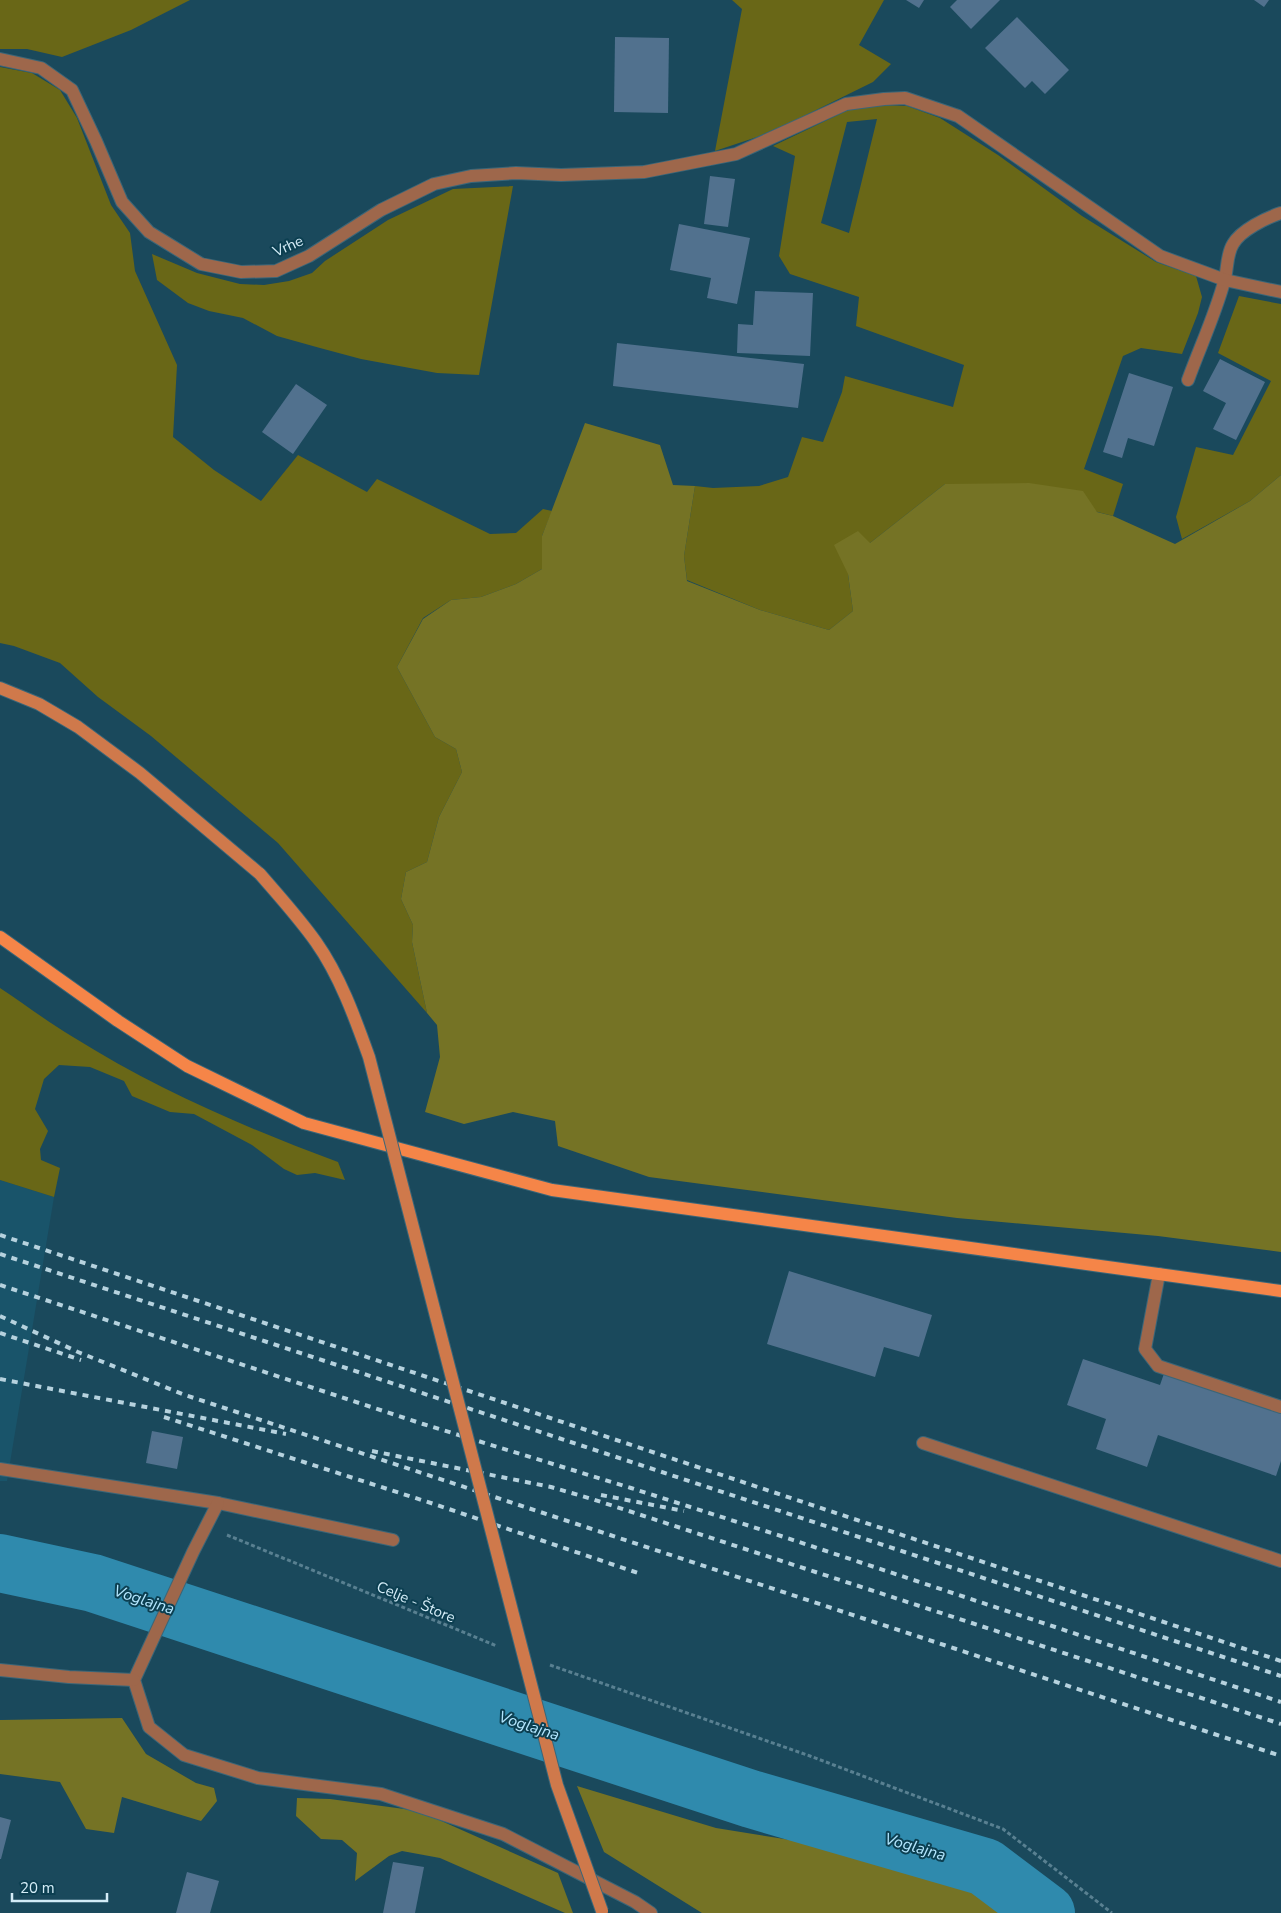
<svg xmlns="http://www.w3.org/2000/svg" width="1281" height="1913" viewBox="0 0 1281 1913" font-family="'Nunito Sans',sans-serif">
  <rect width="100%" height="100%" fill="#1a495c"/>
  <!-- built -->
  <path fill="#19546a" d="M0,1180L54,1197L7,1481H0Z"/>
  <!-- green -->
  <g fill="#696717" fill-rule="evenodd">
    <path d="M0,0H190L131,30L62,57L27,49H0Z"/>
    <path d="M732,0H884L859,45L891,64L873,82L796,120L757,137L715,151L742,9Z"/>
    <path d="M0,67L32,73L60,90L77,118L111,205L130,233L135,271L177,365L173,437L214,470L261,501L298,455L367,492L377,479L490,534L516,533L543,509L552,511L542,536V569L516,584L481,597L451,600L423,618L397,667L435,737L456,749L462,772L439,817L427,862L406,872L401,899L413,925L412,942L427,1013L278,843L151,736L98,697L60,663L14,646L0,643Z"/>
    <path d="M884,105L907,106L940,118L998,155L1082,216L1156,262L1196,276L1202,297L1198,313L1182,354L1141,348L1123,356L1084,469L1123,484L1113,516L991,484H945L870,543L848,574L853,611L829,630L760,610L687,580L684,556L695,486L713,488L759,486L788,477L802,437L823,442L842,392L845,376L953,407L964,365L856,326L859,297L790,274L779,256L795,156L773,146L848,110ZM877,119L849,233L821,223L847,122Z"/>
    <path d="M513,186L479,375L437,373L361,359L320,348L277,336L243,318L209,311L188,303L157,280L152,254L197,273L240,284L264,285L289,281L312,273L325,261L388,220L453,189Z"/>
    <path d="M1239,296L1281,304V475L1250,501L1182,539L1176,517L1196,447L1233,455L1271,381L1218,353Z"/>
    <path d="M0,988C24,1004 48,1022 73,1037C156,1089 246,1128 338,1162L345,1180L315,1173L297,1175L284,1169L252,1145L194,1114L170,1112L132,1096L124,1081L90,1067L59,1065L44,1079L35,1109L48,1131L40,1149L41,1160L60,1168L54,1197L0,1180Z"/>
  </g>
  <!-- forest -->
  <g fill="#757325">
    <path d="M585,423L660,445L673,485L695,486L684,556L687,581L760,610L829,630L853,611L848,574L834,545L858,531L870,543L945,484L1029,483L1083,491L1097,512L1113,516L1175,544L1250,501L1281,475V1252L1158,1236L957,1218L649,1177L558,1146L555,1121L513,1112L464,1124L425,1112L440,1057L437,1025L427,1013L412,942L413,925L401,899L406,872L427,862L439,817L462,772L456,749L435,737L397,667L423,619L451,600L481,597L516,584L542,569V536Z"/>
    <path d="M122,1718L146,1754L196,1783L214,1788L217,1801L201,1821L122,1797L114,1833L86,1829L60,1782L0,1774V1720Z"/>
    <path d="M577,1786L716,1828L797,1841L850,1845L924,1867L988,1897L1008,1913H702L604,1852Z"/>
    <path d="M297,1798L330,1799L419,1811L558,1873L573,1913H565L440,1858L402,1851L389,1856L355,1881L357,1853L342,1840L321,1839L296,1816Z"/>
  </g>
  <g fill="none" stroke-linecap="round" stroke-linejoin="round">
    <!-- river -->
    <path stroke="#2f8aad" stroke-width="58" d="M0,1563L93,1583L751,1799L985,1867L1046,1913"/>
  </g>
  <!-- building -->
  <g fill="#51718e">
    <path d="M906,0H924L919,8Z"/>
    <path d="M957,0H1000L971,29L950,7Z"/>
    <path d="M1254,0H1269L1264,7Z"/>
    <path d="M1017,17L1069,70L1045,94L1032,81L1025,88L985,48Z"/>
    <path d="M615,37L669,38L668,113L614,112Z"/>
    <path d="M710,176L735,179L728,227L704,224Z"/>
    <path d="M679,224L750,238L737,304L707,298L711,278L670,270Z"/>
    <path d="M755,291L813,293L810,356L737,353L738,324L753,325Z"/>
    <path d="M617,343L804,364L798,408L613,386Z"/>
    <path d="M1220,359L1265,382L1236,440L1213,429L1226,403L1203,391Z"/>
    <path d="M1129,373L1173,387L1154,446L1128,438L1122,458L1103,452Z"/>
    <path d="M296,384L327,405L293,454L262,432Z"/>
    <path d="M789,1271L932,1315L919,1357L884,1347L875,1377L767,1344Z"/>
    <path d="M1083,1359L1160,1385L1167,1365L1281,1404V1461L1276,1476L1158,1435L1147,1467L1096,1449L1106,1419L1067,1405Z"/>
    <path d="M152,1431L183,1437L177,1469L146,1463Z"/>
    <path d="M0,1817L11,1820L1,1859H0Z"/>
    <path d="M393,1862L424,1867L415,1913H383Z"/>
    <path d="M187,1872L219,1881L210,1913H176Z"/>
  </g>
  <g fill="none" stroke-linecap="round" stroke-linejoin="round">
    <defs>
      <g id="lane">
        <path d="M1188,380C1200,347 1215,315 1224,282C1228,270 1226,255 1233,244C1241,230 1266,218 1281,213"/>
        <path d="M1159,1274L1145,1349L1158,1366L1281,1407"/>
        <path d="M923,1443L1281,1561"/>
        <path d="M0,1469L218,1503L393,1540"/>
        <path d="M218,1503L193,1552L134,1680L149,1727L184,1755L258,1778L381,1794L503,1834L635,1902L651,1913"/>
        <path d="M0,1670L69,1677L134,1680"/>
      </g>
      <path id="street" d="M0,59L41,68L72,90L96,141L122,202L149,232L201,264L241,272L276,271L309,256L381,210L434,184L471,176L516,173L561,175L644,172L736,154L846,104L884,99L905,98L958,116L1160,256L1225,280L1281,292"/>
      <path id="secondary" d="M0,688L39,704L78,727L140,773L260,874"/>
      <path id="primary" d="M0,937L118,1021L187,1066L304,1123L552,1190L1281,1291"/>
    </defs>
    <!-- lane casing -->
    <use href="#lane" stroke="#3b6678" stroke-width="14"/>
    <!-- street casing -->
    <use href="#street" stroke="#3b6678" stroke-width="14"/>
    <!-- secondary casing -->
    <use href="#secondary" stroke="#3b6678" stroke-width="14"/>
    <!-- primary casing -->
    <use href="#primary" stroke="#3b6678" stroke-width="14"/>
    <!-- path -->
    <g stroke="#598091" stroke-width="3" stroke-dasharray="4 2.5" stroke-linecap="butt">
      <path d="M227,1535L497,1646"/>
      <path d="M550,1665L810,1756L1003,1829L1112,1913"/>
    </g>
    <!-- lane -->
    <use href="#lane" stroke="#9e674b" stroke-width="12"/>
    <!-- street -->
    <use href="#street" stroke="#9e674b" stroke-width="12"/>
    <!-- secondary -->
    <use href="#secondary" stroke="#cf794b" stroke-width="12"/>
    <!-- primary -->
    <use href="#primary" stroke="#f58548" stroke-width="12"/>
    <!-- rail -->
    <g stroke="#b6d2de" stroke-width="4" stroke-dasharray="6 6" stroke-linecap="butt">
      <path d="M0,1235L1281,1661"/>
      <path d="M0,1254L1281,1676"/>
      <path d="M0,1285L423,1424L631,1488L781,1536L1281,1702"/>
      <path d="M0,1316L78,1352L185,1395L1281,1756"/>
      <path d="M0,1333L81,1360"/>
      <path d="M0,1379L286,1434"/>
      <path d="M164,1417L434,1504L638,1573"/>
      <path d="M372,1451L551,1487L592,1499L1281,1724"/>
      <path d="M601,1495L684,1511"/>
    </g>
    <defs>
      <path id="secondary-bridge" d="M260,874C279,896 299,918 316,942C340,976 355,1018 369,1057L557,1785L602,1911"/>
    </defs>
    <!-- secondary-bridge casing -->
    <use href="#secondary-bridge" stroke="#3b6678" stroke-width="14" stroke-linecap="butt"/>
    <!-- secondary-bridge -->
    <use href="#secondary-bridge" stroke="#cf794b" stroke-width="12"/>
  </g>
  <g text-anchor="middle" dominant-baseline="central" stroke-width="4" stroke-linejoin="round" paint-order="stroke">
    <!-- street labels -->
    <g font-size="15" fill="#d4ecf7" stroke="#0c3f51">
      <text transform="translate(288 246) rotate(-24)">Vrhe</text>
      <text transform="translate(416 1602) rotate(23)">Celje - Štore</text>
    </g>
    <!-- water labels -->
    <g font-size="16" font-style="italic" fill="#b3e6fe" stroke="#0c3f51">
      <text transform="translate(144 1600) rotate(18)">Voglajna</text>
      <text transform="translate(529 1726) rotate(18)">Voglajna</text>
      <text transform="translate(915 1847) rotate(16)">Voglajna</text>
    </g>
  </g>
  <!-- scale -->
  <path d="M12 1893v8h95v-8" fill="none" stroke="#d4ecf7" stroke-width="2.5"/>
  <text x="20" y="1893" font-size="15" fill="#d4ecf7" stroke="#0c3f51" stroke-width="4" paint-order="stroke">20 m</text>
</svg>
